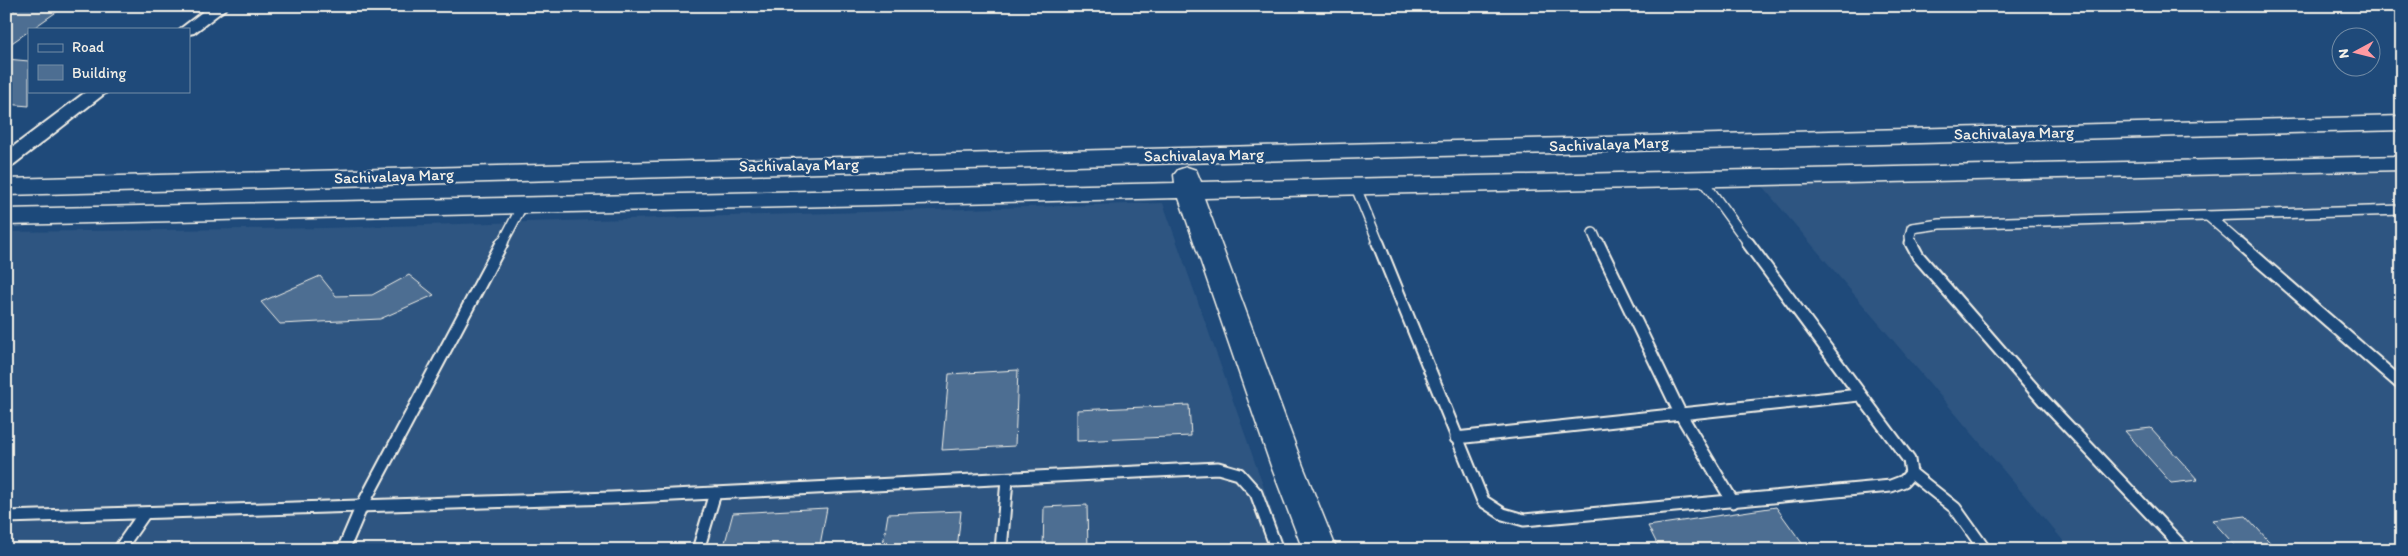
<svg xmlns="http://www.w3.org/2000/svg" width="2408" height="556" viewBox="0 0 2408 556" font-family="Itim,sans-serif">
  <rect width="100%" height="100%" fill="#1f4a7a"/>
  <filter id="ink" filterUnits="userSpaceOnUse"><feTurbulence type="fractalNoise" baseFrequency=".02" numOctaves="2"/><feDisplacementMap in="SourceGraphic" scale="10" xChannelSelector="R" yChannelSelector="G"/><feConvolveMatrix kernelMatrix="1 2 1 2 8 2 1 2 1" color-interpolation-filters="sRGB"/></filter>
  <g filter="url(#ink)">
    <!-- built -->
    <g fill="#2d5581">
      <path d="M2402,167V550H2071L1757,180Z"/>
      <path d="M1163,203L1286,550H6V232L325,228Z"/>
    </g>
    <!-- building -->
    <g fill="#4d6e92" stroke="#f4f1e8">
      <path d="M19,6H65L32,29H29V31L6,47V15Z"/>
      <path d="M6,59L29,61V106L6,104Z"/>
      <path d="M409,275L434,295L380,319L280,324L261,302L320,276L336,296L372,295Z"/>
      <path d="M1018,370L1015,446L942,450L949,374Z"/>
      <path d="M1189,405L1191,436L1077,441V410Z"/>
      <path d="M2151,428L2198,480L2171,483L2125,431Z"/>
      <path d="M1087,505L1088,550H1043L1044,507Z"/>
      <path d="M1776,507L1807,550H1660L1648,526Z"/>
      <path d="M827,508L819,550H723L733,513Z"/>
      <path d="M961,511L957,550H882L888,514Z"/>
      <path d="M2246,516L2277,550H2239L2212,520Z"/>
    </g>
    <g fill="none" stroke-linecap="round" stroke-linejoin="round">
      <defs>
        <g id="lane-far1">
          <path d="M1701,178L1749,244"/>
          <path d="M1355,185L1379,244"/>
          <path d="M2208,216L2240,244"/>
          <path d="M1593,233L1598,244"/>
          <path d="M502,244L522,206"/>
          <path d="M1911,244L1910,236L1912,228L1940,224L2402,210"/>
        </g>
        <g id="lane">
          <path d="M1378,243L1483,501L1503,514L1524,520L1891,486L1904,481L1911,473L1909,460L1748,243"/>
          <path d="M1598,243L1681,415L1733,502"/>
          <path d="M1911,243L1918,256L2043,400L2185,550"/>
          <path d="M2239,243L2402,385"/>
          <path d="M1456,438L1859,395"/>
          <path d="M1911,473L1955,508L1985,550"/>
          <path d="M6,517L612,498L1218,468L1239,474L1256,493L1277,550"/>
          <path d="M119,550L144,514"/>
          <path d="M343,550L361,508L502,243"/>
          <path d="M698,550L715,493"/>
          <path d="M1001,550L1007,480"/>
        </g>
        <g id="street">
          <path d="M6,6H17L6,13Z"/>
          <path d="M210,6H229L194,33L189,34V29H180Z"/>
          <path d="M87,91H108L13,165L6,167V152Z"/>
        </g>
        <g id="secondary">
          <path d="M2402,116V130L6,195V179Z"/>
          <path d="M2402,156V170L1204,198L1303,466L1337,550H1303L1271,466L1179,198L6,225V209L1175,183L1174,175L1178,170L1187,167L1196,170L1201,182Z"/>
        </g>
      </defs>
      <!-- lane-far1 casing -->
      <use href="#lane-far1" stroke="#f4f1e8" stroke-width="12"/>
      <!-- lane casing -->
      <use href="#lane" stroke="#f4f1e8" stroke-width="15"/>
      <!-- street casing -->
      <use href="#street" stroke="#f4f1e8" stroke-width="4"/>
      <!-- secondary casing -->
      <use href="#secondary" stroke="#f4f1e8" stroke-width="3"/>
      <!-- lane-far1 -->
      <use href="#lane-far1" stroke="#1f4a7a" stroke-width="9"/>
      <!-- lane -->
      <use href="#lane" stroke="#1f4a7a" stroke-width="11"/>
      <!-- street -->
      <use href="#street" fill="#1f4a7a" fill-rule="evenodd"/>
      <!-- secondary -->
      <use href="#secondary" fill="#1f4a7a" fill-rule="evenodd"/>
    </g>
  </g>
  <g text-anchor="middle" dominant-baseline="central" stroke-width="5" stroke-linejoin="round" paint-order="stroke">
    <!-- street labels -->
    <g font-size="16" fill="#f4f1e8" stroke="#1f4a7a">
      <text transform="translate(2014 133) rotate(-1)">Sachivalaya Marg</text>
      <text transform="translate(1609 144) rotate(-2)">Sachivalaya Marg</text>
      <text transform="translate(1204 155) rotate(-1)">Sachivalaya Marg</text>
      <text transform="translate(799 165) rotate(-1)">Sachivalaya Marg</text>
      <text transform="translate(394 176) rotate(-2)">Sachivalaya Marg</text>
    </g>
  </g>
  <!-- margin -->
  <rect width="2408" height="556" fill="none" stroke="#1f4a7a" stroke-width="25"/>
  <rect x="12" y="12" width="2383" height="531" fill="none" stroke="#f4f1e8" stroke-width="2" filter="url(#ink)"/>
  <!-- legend -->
  <rect x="28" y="28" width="162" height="65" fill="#1f4a7a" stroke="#748da6"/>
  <rect x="38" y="44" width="25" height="8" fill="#1f4a7a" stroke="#748da6"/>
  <text x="72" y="52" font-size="15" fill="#f4f1e8">Road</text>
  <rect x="38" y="65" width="25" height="15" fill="#4d6e92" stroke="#748da6"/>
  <text x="72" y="78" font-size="15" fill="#f4f1e8">Building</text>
  <!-- north arrow -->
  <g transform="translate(2356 52) rotate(263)"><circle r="24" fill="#1f4a7a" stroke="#748da6"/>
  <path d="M0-4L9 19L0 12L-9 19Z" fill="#ff9aa2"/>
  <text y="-8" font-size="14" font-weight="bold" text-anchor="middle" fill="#f4f1e8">N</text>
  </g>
</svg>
